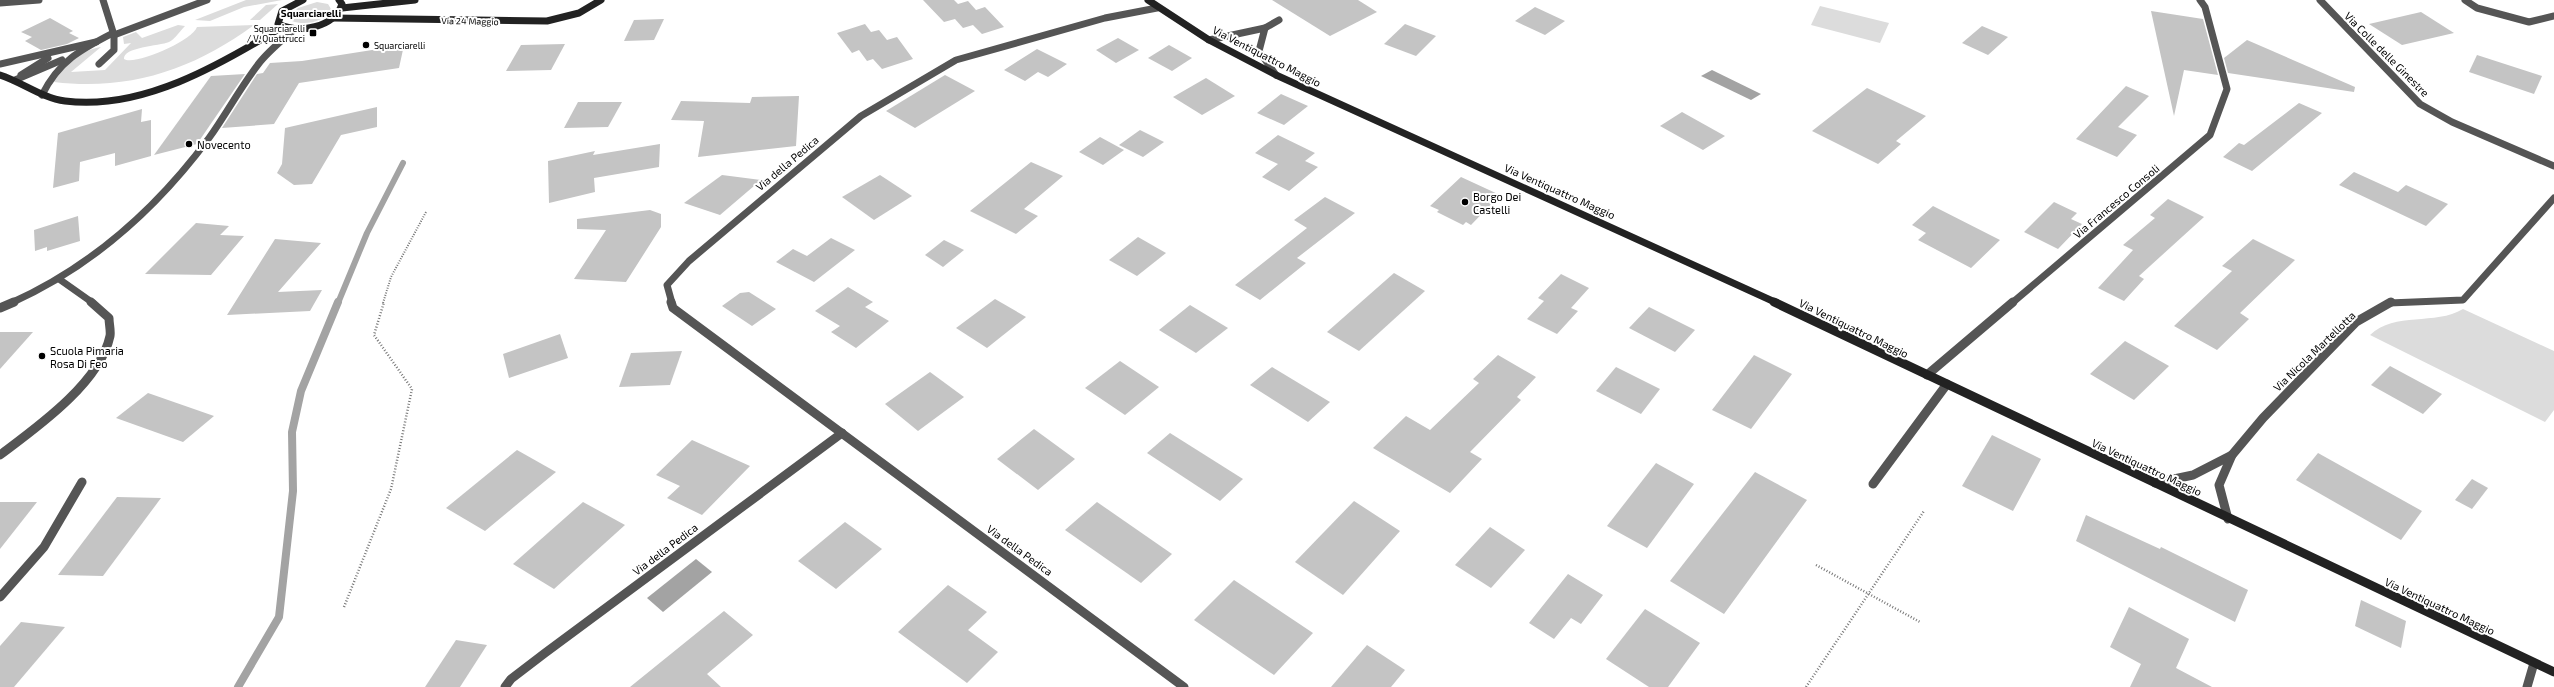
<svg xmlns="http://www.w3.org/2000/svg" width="2554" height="687" viewBox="0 0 2554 687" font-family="'Exo 2',sans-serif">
  <rect width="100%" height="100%" fill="#fff"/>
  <!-- green -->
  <g fill="#dcdcdc">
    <path d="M246,0H282L244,7L210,21L195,20Z"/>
    <path d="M317,2L328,4L331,9C325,22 305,26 292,21L291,15L298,8Z"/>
    <path d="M278,4L260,20H250L266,5Z"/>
    <path d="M1820,6L1889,23L1880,43L1811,25Z"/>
    <path d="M178,25L185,26C180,31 175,39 169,42C159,46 123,47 124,59C134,66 192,41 197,27L254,25C193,70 129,91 54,82C65,66 80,50 101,47L71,72L105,70L131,43L124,44L123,37L136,32L142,38Z"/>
    <path d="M2463,309L2554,351V410L2545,422L2370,335C2395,311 2435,326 2463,309Z"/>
  </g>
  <!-- water -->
  <g fill="#a3a3a3">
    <path d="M1712,70L1761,94L1751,100L1701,76Z"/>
    <path d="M696,559L712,572L663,612L647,598Z"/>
  </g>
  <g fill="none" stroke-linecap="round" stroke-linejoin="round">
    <!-- stream-far1 -->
    <path stroke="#a3a3a3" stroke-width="6" d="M338,303L367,233L403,163"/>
    <!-- stream -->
    <path stroke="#a3a3a3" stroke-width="8" d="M238,687L279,617L293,491L292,432L301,391L338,302"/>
  </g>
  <!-- building -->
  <g fill="#c4c4c4">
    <path d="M923,0H954L958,4L968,1L976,10L985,7L1004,27L982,34L973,25L963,28L955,19L944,22Z"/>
    <path d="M1272,0H1358L1377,12L1330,36Z"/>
    <path d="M1535,7L1565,21L1545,35L1515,21Z"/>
    <path d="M2151,11L2203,19L2218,75L2184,70L2174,116Z"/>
    <path d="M2421,12L2454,33L2402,45L2369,24Z"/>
    <path d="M50,18L73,31L69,33L79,38L67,44L41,50L25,41L32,37L21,32Z"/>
    <path d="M664,19L654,40L624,41L634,20Z"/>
    <path d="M865,24L871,32L879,30L887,40L897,37L913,59L882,69L873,59L867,61L859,50L852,53L837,33Z"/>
    <path d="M1405,24L1436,36L1416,56L1384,44Z"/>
    <path d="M1982,26L2008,37L1988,55L1962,43Z"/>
    <path d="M1118,38L1139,50L1116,63L1096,50Z"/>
    <path d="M2247,40L2355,87L2354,92L2228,73L2224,58Z"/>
    <path d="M565,44L551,70L506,71L521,45Z"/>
    <path d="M404,45L399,68L299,83L274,124L222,128L257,74L263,73L270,63L302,61Z"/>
    <path d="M1169,45L1192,58L1172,71L1148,58Z"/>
    <path d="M1037,49L1067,64L1048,77L1038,72L1025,81L1004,70Z"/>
    <path d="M2477,55L2542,76L2534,94L2469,72Z"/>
    <path d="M245,74L197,144L154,155L211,76Z"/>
    <path d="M945,75L975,91L915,128L886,111Z"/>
    <path d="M1206,78L1235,96L1202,115L1173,97Z"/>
    <path d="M2126,86L2149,96L2118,127L2137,135L2117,157L2076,139Z"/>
    <path d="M1867,88L1926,116L1896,141L1901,144L1878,164L1812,131Z"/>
    <path d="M1281,94L1308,106L1284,125L1257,113Z"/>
    <path d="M799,96L796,146L698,157L704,121L671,120L681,101L750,103L752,97Z"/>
    <path d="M578,102H622L608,127L564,128Z"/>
    <path d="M2299,103L2322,113L2252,171L2223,157L2239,143L2244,145Z"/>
    <path d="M377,107V127L341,135L312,184L294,185L277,173L282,164L285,128Z"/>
    <path d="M142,109L141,122L151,120V156L115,166V153L80,162L79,181L53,188L58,133Z"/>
    <path d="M1682,112L1725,136L1703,150L1660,126Z"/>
    <path d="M1140,130L1164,142L1143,157L1119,145Z"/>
    <path d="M1278,135L1315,153L1305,161L1318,167L1289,191L1262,177L1278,164L1255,153Z"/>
    <path d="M1100,137L1124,150L1103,165L1079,152Z"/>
    <path d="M660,144L659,167L594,178L595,192L549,203L548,161L595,151L593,155Z"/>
    <path d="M1031,162L1063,176L1024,209L1038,216L1016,234L970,211Z"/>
    <path d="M2354,172L2398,192L2406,185L2448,204L2426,226L2339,185Z"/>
    <path d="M722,175L761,180L720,215L684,203Z"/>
    <path d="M880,175L912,196L874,220L842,197Z"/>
    <path d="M1461,177L1500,195L1471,225L1466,222L1463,225L1437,212L1439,210L1430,206Z"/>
    <path d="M1325,197L1355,213L1297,258L1306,263L1260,300L1235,285L1307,228L1294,220Z"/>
    <path d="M2168,199L2204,217L2139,276L2144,279L2124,301L2098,288L2133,250L2123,245L2155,218L2150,215Z"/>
    <path d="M2054,202L2077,213L2071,219L2082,224L2058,249L2024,232Z"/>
    <path d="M1933,206L2000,240L1971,268L1918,240L1926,233L1912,225Z"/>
    <path d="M650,210L661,214V227L626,282L574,279L606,230L577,229V219Z"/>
    <path d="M78,216L80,241L47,251V247L35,251L34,230Z"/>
    <path d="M196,223L229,226L220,235L244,236L211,275L145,274Z"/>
    <path d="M1138,237L1166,253L1137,276L1109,260Z"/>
    <path d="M831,238L855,250L814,282L776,262L793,249L807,256Z"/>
    <path d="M275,239L321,243L278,292L322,290L310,311L227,315Z"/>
    <path d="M2253,239L2295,260L2240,313L2249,319L2217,350L2174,326L2232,271L2222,266Z"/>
    <path d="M944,240L964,250L943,267L925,255Z"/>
    <path d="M1394,273L1425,291L1359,351L1327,332Z"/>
    <path d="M1561,274L1589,288L1571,308L1578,311L1557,334L1527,319L1544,301L1538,298Z"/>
    <path d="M848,287L873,302L865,307L889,321L856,348L831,332L840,326L815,311Z"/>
    <path d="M749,292L776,309L752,326L722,306L740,293Z"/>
    <path d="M995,299L1026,317L987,348L956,328Z"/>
    <path d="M1190,305L1228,328L1196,353L1159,330Z"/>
    <path d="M1649,307L1695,330L1675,352L1629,328Z"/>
    <path d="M0,332H33L0,369Z"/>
    <path d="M560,334L568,358L509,378L503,354Z"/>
    <path d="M2125,341L2169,366L2134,400L2090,374Z"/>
    <path d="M682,351L670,385L619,387L631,353Z"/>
    <path d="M1498,355L1536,377L1517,397L1521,400L1470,452L1482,459L1450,493L1373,448L1406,416L1430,430L1479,383L1473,379Z"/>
    <path d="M1754,355L1792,374L1751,429L1712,410Z"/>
    <path d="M1120,361L1159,387L1125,415L1085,388Z"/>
    <path d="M2390,366L2442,394L2423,414L2371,385Z"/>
    <path d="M1272,367L1330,402L1308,422L1250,385Z"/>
    <path d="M1616,367L1660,389L1641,414L1596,391Z"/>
    <path d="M930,372L964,397L918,431L885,404Z"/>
    <path d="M148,393L214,416L183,442L116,418Z"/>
    <path d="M1034,429L1075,459L1038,490L997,459Z"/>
    <path d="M1170,433L1243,479L1220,501L1147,453Z"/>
    <path d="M1992,435L2041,459L2013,511L1962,486Z"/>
    <path d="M692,440L750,466L702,515L667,498L680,486L656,475Z"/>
    <path d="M517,450L556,472L485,531L446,508Z"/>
    <path d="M2318,453L2422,511L2401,540L2296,480Z"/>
    <path d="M1656,463L1694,484L1647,548L1607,526Z"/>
    <path d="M1755,472L1807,500L1724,614L1670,581Z"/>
    <path d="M2472,479L2488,488L2472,509L2455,500Z"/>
    <path d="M117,497L161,498L103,576L58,575Z"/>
    <path d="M1354,501L1400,531L1343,595L1295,562Z"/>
    <path d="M0,502H37L0,549Z"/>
    <path d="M583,502L625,525L554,589L513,564Z"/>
    <path d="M1097,502L1172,554L1141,583L1065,530Z"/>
    <path d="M2086,515L2160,549L2161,547L2248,590L2235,622L2076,541Z"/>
    <path d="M845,522L882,549L836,589L798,561Z"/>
    <path d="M1490,527L1525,550L1491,588L1455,565Z"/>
    <path d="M1568,574L1603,595L1581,624L1571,618L1554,639L1529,623Z"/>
    <path d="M1234,580L1313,633L1274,675L1194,620Z"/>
    <path d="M948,585L987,612L968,630L998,652L967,683L898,632Z"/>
    <path d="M2361,600L2406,621L2401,648L2355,626Z"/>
    <path d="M2129,607L2189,639L2176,668L2212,687H2130L2141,664L2110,647Z"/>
    <path d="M1645,609L1700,643L1668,687H1649L1606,659Z"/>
    <path d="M724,611L753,635L707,674L721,687H630Z"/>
    <path d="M21,622L65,627L14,687H0V646Z"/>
    <path d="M456,640L487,645L460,687H425Z"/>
    <path d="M1367,645L1405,670L1391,687H1331Z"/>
  </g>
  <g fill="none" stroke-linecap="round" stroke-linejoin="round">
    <!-- path-far1 -->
    <path stroke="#777" stroke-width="2" stroke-dasharray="1 1.5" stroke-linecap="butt" d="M383,303L391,277L426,212"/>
    <!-- path -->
    <g stroke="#777" stroke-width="2.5" stroke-dasharray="1 2" stroke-linecap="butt">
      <path d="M1816,565L1920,622"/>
      <path d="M344,607L391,489L412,389L374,335L384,302"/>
      <path d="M1806,687L1924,511"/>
    </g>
    <!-- lane-far1 -->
    <g stroke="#555" stroke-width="7">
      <path d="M103,0L114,35L207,0"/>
      <path d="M0,3L39,0"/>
      <path d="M0,64L96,42"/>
      <path d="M99,64L114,50V35"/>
      <path d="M21,75L48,58"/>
      <path d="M15,80L62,60"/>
      <path d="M42,95C59,61 80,50 113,33"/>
    </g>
    <!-- lane -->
    <g stroke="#555" stroke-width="9">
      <path d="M1873,484L1947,384"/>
      <path d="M0,597L44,547L82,482"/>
      <path d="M505,687L511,679L545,653L842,433"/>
      <path d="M2527,687L2534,663"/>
    </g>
    <!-- street-far1 -->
    <g stroke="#555" stroke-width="7">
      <path d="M2320,0L2420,104L2452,122L2554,166"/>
      <path d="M2465,0L2477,8L2529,22L2554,16"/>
      <path d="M1265,28L1279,20"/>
      <path d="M1209,40L1265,28L1259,51L1276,75"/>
      <path d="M59,279L93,303"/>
      <path d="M11,303C91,267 157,208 209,138C227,113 241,86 260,62C270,50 283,39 295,29"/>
      <path d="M672,303L667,285L689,261L861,116L956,60L1105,18L1157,8"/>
      <path d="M2012,303L2210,135L2227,89L2205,7L2200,0"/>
      <path d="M2389,303L2463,300L2554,198"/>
    </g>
    <!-- street -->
    <g stroke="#555" stroke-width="9">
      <path d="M671,302L673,308L1184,687"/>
      <path d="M0,308L14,302"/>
      <path d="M1927,375L2013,302"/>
      <path d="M0,455C36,428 100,383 110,336C111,331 109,324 109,318L91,302"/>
      <path d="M2155,483L2193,475L2232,455"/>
      <path d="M2228,519L2219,485L2232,455L2263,418L2356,322L2391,302"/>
    </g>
    <!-- secondary-far1 -->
    <g stroke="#222" stroke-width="7">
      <path d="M303,0L282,11L278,24C299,34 334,28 342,4L339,0"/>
      <path d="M1148,0L1209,40L1276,75L1777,303"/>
      <path d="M342,8L415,0"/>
      <path d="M333,18L547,21L579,13L601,0"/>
      <path d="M0,75C22,82 42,98 65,101C141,111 220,65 282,27"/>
    </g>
    <!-- secondary -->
    <path stroke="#222" stroke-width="9" d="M1774,302L2554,672"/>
  </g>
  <!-- markers -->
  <g fill="#000" stroke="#fff" stroke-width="1.5">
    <rect x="309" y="29" width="8" height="8" rx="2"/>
    <circle cx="366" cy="45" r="4"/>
    <circle cx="189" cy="144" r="4"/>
    <circle cx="1465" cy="202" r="4"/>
    <circle cx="42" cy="356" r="4"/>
  </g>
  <g text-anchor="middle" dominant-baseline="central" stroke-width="4" stroke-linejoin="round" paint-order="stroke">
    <!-- far-street labels -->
    <g font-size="9" fill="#000" stroke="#fff">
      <text transform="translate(470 21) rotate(1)">Via 24 Maggio</text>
    </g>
    <!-- far-poi labels -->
    <g font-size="9" fill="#000" stroke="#fff" text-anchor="end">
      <text x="305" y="28">Squarciarelli<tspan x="305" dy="10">/ V. Quattrucci</tspan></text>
      <text x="374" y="45" text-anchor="start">Squarciarelli</text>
    </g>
    <!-- far-neighbourhood labels -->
    <g font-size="10" font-weight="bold" fill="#000" stroke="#fff">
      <text x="311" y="13">Squarciarelli</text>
    </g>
    <!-- street labels -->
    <g font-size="11" fill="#000" stroke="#fff">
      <text transform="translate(2387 54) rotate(45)">Via Colle delle Ginestre</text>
      <text transform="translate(1267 56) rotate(27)">Via Ventiquattro Maggio</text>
      <text transform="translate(787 163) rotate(-40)">Via della Pedica</text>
      <text transform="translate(1560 191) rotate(24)">Via Ventiquattro Maggio</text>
      <text transform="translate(2116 201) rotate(-40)">Via Francesco Consoli</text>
      <text transform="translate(1854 328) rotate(26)">Via Ventiquattro Maggio</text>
      <text transform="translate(2314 351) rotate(-44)">Via Nicola Martellotta</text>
      <text transform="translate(2147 467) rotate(25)">Via Ventiquattro Maggio</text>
      <text transform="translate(665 549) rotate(-37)">Via della Pedica</text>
      <text transform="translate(1020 550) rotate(36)">Via della Pedica</text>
      <text transform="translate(2440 606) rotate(25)">Via Ventiquattro Maggio</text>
    </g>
    <!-- poi labels -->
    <g font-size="11" fill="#000" stroke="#fff" text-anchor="start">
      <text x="197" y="144">Novecento</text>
      <text x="1473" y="196">Borgo Dei<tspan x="1473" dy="13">Castelli</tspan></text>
      <text x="50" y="350">Scuola Pimaria<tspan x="50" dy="13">Rosa Di Feo</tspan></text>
    </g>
  </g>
</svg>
